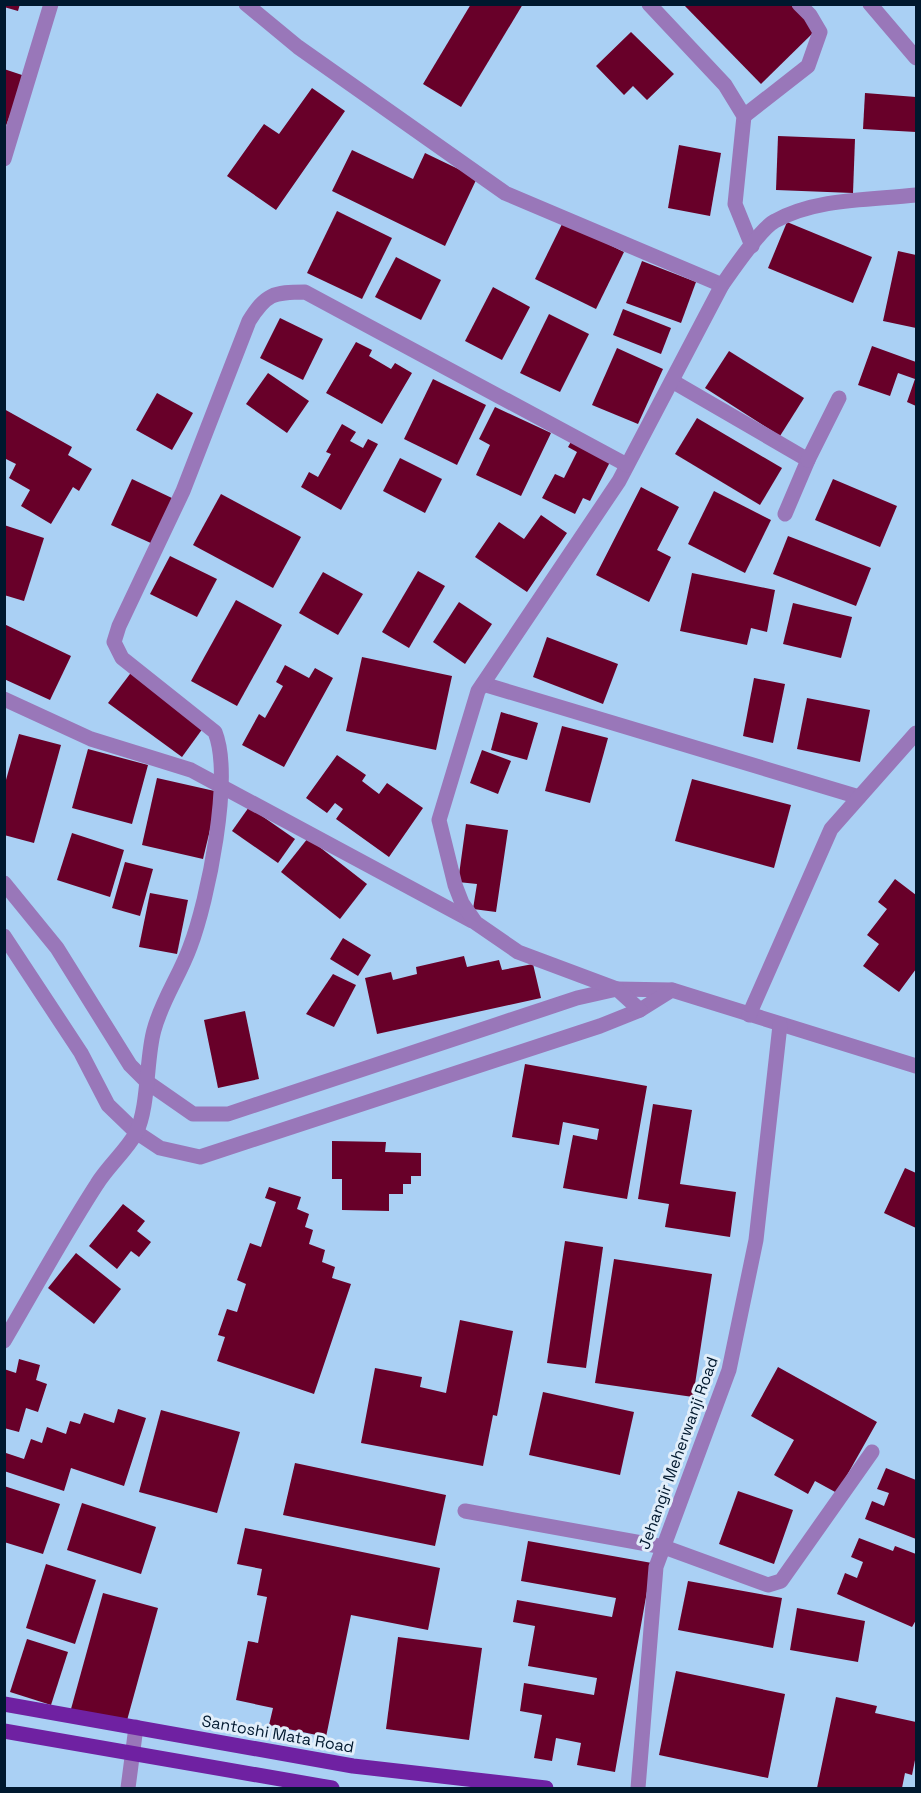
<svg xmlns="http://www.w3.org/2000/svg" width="921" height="1793" viewBox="0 0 921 1793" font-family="'Space Grotesk',sans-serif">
  <rect width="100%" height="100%" fill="#aad0f4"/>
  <!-- building -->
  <g fill="#680029">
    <path d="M4,4H20L18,11L4,7Z"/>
    <path d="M471,4H523L461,107L423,84Z"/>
    <path d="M683,4H791L816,30L761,84Z"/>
    <path d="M631,32L674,74L647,100L633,86L624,95L596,66Z"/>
    <path d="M4,69L25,76L4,131Z"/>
    <path d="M312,88L345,111L276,210L227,176L264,124L279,134Z"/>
    <path d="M865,93L916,97V132L863,129Z"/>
    <path d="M778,136L855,139L853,193L776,190Z"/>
    <path d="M679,145L721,153L710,216L668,208Z"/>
    <path d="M352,150L413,179L425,153L477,178L445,246L332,191Z"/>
    <path d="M337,211L392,238L362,299L307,273Z"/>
    <path d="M563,222L624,252L596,309L535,279Z"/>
    <path d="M787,222L872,257L853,303L768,268Z"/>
    <path d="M898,251L916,255V328L883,321Z"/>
    <path d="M396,257L441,280L421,320L375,297Z"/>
    <path d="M642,261L696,282L681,323L626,303Z"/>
    <path d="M493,287L530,307L502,360L465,341Z"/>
    <path d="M623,309L671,328L661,354L613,335Z"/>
    <path d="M549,314L589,334L560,392L520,373Z"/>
    <path d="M280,318L323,339L303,380L260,358Z"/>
    <path d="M356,342L372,350L369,356L391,369L395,363L412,373L382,424L326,393Z"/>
    <path d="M872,346L916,362V406L907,402L915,379L898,373L890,396L858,385Z"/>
    <path d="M617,348L663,369L638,424L592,405Z"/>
    <path d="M729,351L804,398L780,436L705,388Z"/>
    <path d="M268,373L309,401L287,433L246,404Z"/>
    <path d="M433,379L486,405L457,465L404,439Z"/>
    <path d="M157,393L193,413L172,450L136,430Z"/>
    <path d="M495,407L551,433L521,496L476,475L490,445L479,439Z"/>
    <path d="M4,409L72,447L68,455L92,469L79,491L73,487L51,524L21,506L30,490L9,478L16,464L4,458Z"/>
    <path d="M697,418L782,468L760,505L675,454Z"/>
    <path d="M342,424L356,432L350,441L363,448L368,439L378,444L341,510L301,487L309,472L318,477L331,454L326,452Z"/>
    <path d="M572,440L611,460L590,501L583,498L575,514L542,498L555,474L564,478L577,452L568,447Z"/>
    <path d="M400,458L442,479L425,513L383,491Z"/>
    <path d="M132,479L174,499L153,544L111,525Z"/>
    <path d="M833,479L897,506L880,547L815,520Z"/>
    <path d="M641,487L679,507L657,550L671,557L649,602L596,575Z"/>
    <path d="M714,491L771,520L745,573L688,544Z"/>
    <path d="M221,494L301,537L273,588L193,545Z"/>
    <path d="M541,515L567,533L527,592L475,557L499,522L524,539Z"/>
    <path d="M4,525L44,538L24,601L4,595Z"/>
    <path d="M788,536L871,568L856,606L773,574Z"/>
    <path d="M170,556L217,579L197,617L150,594Z"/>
    <path d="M418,571L445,586L409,648L382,632Z"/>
    <path d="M323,572L363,594L338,635L299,613Z"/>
    <path d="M692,573L775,590L767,632L751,628L747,645L680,631Z"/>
    <path d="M236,600L282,625L237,706L191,681Z"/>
    <path d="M459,602L492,624L465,664L433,642Z"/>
    <path d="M793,603L852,617L841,658L783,644Z"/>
    <path d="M4,624L71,656L50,700L4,679Z"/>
    <path d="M547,637L618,664L603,704L533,677Z"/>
    <path d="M362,657L452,676L436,750L346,731Z"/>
    <path d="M285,665L309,678L315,668L333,678L284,767L242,745L259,714L265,718L283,686L276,682Z"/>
    <path d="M133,670L206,724L182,757L108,703Z"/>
    <path d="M754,678L785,684L773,743L743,736Z"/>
    <path d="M807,698L870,710L860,762L797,749Z"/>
    <path d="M501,712L538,723L527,760L491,750Z"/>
    <path d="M562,726L608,738L590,803L545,791Z"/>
    <path d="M19,734L61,745L34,843L4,835V787Z"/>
    <path d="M88,749L148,765L132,824L72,808Z"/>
    <path d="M482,750L511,761L498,794L470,783Z"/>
    <path d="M337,755L366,775L362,781L379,794L387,783L423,808L389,857L336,819L343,809L335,803L327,813L306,798Z"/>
    <path d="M157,778L219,792L203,859L142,845Z"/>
    <path d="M692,779L791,805L774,868L675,841Z"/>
    <path d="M249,807L295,839L278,863L232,831Z"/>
    <path d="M466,824L508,830L496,912L473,909L477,884L458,882Z"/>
    <path d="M72,833L124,850L110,897L57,880Z"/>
    <path d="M308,838L367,884L340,919L281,872Z"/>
    <path d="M125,862L153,869L140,916L112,908Z"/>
    <path d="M895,879L916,895V969L899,992L863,966L879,944L867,935L887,909L878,902Z"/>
    <path d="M150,893L188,900L177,954L139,947Z"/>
    <path d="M343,938L371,955L358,976L330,959Z"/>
    <path d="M464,956L467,967L499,960L502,970L533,964L541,998L377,1034L365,978L391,972L393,980L417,974L416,967Z"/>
    <path d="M333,974L356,985L334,1027L306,1014Z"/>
    <path d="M245,1011L259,1079L218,1088L204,1020Z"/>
    <path d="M525,1064L647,1086L627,1199L563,1188L573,1135L597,1140L599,1129L563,1122L559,1145L512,1137Z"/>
    <path d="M653,1104L692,1110L680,1184L736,1192L730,1237L665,1227L669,1204L638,1199Z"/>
    <path d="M332,1141L386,1142L385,1152L421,1153V1176H411V1184H403V1194H389V1211L342,1210V1179H332Z"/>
    <path d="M905,1168L916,1173V1228L884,1213Z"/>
    <path d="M269,1187L301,1197L297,1209L309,1214L305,1227L313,1230L309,1244L325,1250L322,1262L335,1267L332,1278L351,1284L314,1394L217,1361L225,1337L218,1335L227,1309L237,1312L246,1284L237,1280L250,1243L261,1247L276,1202L265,1198Z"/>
    <path d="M123,1204L145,1221L137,1231L151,1242L139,1257L131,1251L117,1269L89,1246Z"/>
    <path d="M565,1241L603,1247L586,1368L547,1363Z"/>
    <path d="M76,1253L121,1289L94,1324L48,1288Z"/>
    <path d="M614,1259L712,1274L693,1397L595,1383Z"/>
    <path d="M460,1320L513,1331L497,1416L493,1415L483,1466L361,1443L375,1368L422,1377L420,1387L446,1393Z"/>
    <path d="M19,1359L40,1365L36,1380L47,1384L38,1412L26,1408L19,1432L4,1428V1369L16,1373Z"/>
    <path d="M778,1367L877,1422L837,1493L815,1481L808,1494L774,1475L794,1440L751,1416Z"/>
    <path d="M543,1392L634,1412L620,1475L529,1455Z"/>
    <path d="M118,1409L146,1418L124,1486L71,1468L64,1491L4,1471L6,1453L24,1459L31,1439L42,1443L47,1427L66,1434L70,1421L80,1424L84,1413L114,1423Z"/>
    <path d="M161,1410L240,1432L217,1513L139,1492Z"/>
    <path d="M295,1463L446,1495L435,1546L283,1515Z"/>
    <path d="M886,1468L916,1480V1539L865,1519L872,1501L884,1506L889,1493L877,1489Z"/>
    <path d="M4,1486L60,1504L43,1554L4,1542Z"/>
    <path d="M738,1491L793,1510L774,1564L719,1544Z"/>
    <path d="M82,1503L156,1527L141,1574L67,1550Z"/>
    <path d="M245,1528L440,1568L428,1630L351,1615L326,1737L269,1725L273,1708L236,1700L248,1641L258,1643L267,1597L257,1595L262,1569L237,1564Z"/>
    <path d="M859,1538L893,1551L895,1546L916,1554V1620L912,1627L837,1594L845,1573L857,1578L863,1562L851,1557Z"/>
    <path d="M528,1541L652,1563L615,1772L577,1765L581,1743L556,1738L552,1761L534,1758L542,1715L520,1711L524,1683L594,1695L597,1678L528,1666L535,1626L513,1622L517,1600L612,1617L616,1598L521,1581Z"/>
    <path d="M46,1564L96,1580L75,1644L26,1628Z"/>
    <path d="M688,1581L782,1598L773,1648L678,1630Z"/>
    <path d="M103,1593L158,1608L126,1724L71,1709Z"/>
    <path d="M797,1608L865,1621L858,1662L790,1650Z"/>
    <path d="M398,1637L482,1648L469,1740L386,1729Z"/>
    <path d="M27,1639L68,1652L51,1705L10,1692Z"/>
    <path d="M676,1671L785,1694L768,1778L659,1755Z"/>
    <path d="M836,1697L877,1706L875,1713L916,1722V1755L912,1775L905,1773L902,1788H817Z"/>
  </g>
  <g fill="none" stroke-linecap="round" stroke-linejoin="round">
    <!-- minor -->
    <g stroke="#9977b9" stroke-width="15">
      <path d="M246,4L298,47L505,193L722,285"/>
      <path d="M649,4L725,85L744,116L735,204L752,246"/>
      <path d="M870,4L916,58"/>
      <path d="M744,116L808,66L820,32L810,15L799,4"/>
      <path d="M4,159L51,4"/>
      <path d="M672,381L808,460L785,514"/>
      <path d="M808,460L839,398"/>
      <path d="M483,684L859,797"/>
      <path d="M4,699L91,739L191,770L472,921"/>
      <path d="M4,883L57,948L130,1065L147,1082L193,1114H228L577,998L617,989L672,990L916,1066"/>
      <path d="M4,936L81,1053L108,1105L136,1132L160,1148L200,1157L600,1026L640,1010L672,990"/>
      <path d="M640,1010L617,989L518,952L476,923L462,903L455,885L439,820L478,691L619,481L722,285C732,271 761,228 775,221C817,198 870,200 916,195"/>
      <path d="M749,1015L831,829L916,733"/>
      <path d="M4,1341C35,1288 64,1235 97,1184C108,1166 126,1151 136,1133C149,1107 146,1058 154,1030C162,1000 180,975 190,947C208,900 233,777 215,732L122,658L114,642L119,626L183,491L249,321C266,294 273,292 305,292L627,465"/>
      <path d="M465,1511L664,1547L768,1585L781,1581L872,1452"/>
      <path d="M128,1788L136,1727"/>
      <path d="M638,1788L656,1567L729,1370L756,1240L780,1025"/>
    </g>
    <!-- major -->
    <g stroke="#6f21a2" stroke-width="15">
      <path d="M4,1704L353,1766L546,1788"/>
      <path d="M4,1731L332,1788"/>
    </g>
  </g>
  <g text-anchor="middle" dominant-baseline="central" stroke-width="6" stroke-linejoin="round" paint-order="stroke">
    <!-- street labels -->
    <g font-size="16" fill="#00182e" stroke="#e1eefa">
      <text transform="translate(678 1453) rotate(-70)">Jehangir Meherwanji Road</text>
      <text transform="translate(278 1734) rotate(10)">Santoshi Mata Road</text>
    </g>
  </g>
  <!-- border -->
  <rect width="921" height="1793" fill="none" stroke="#00182e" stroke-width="12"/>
</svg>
